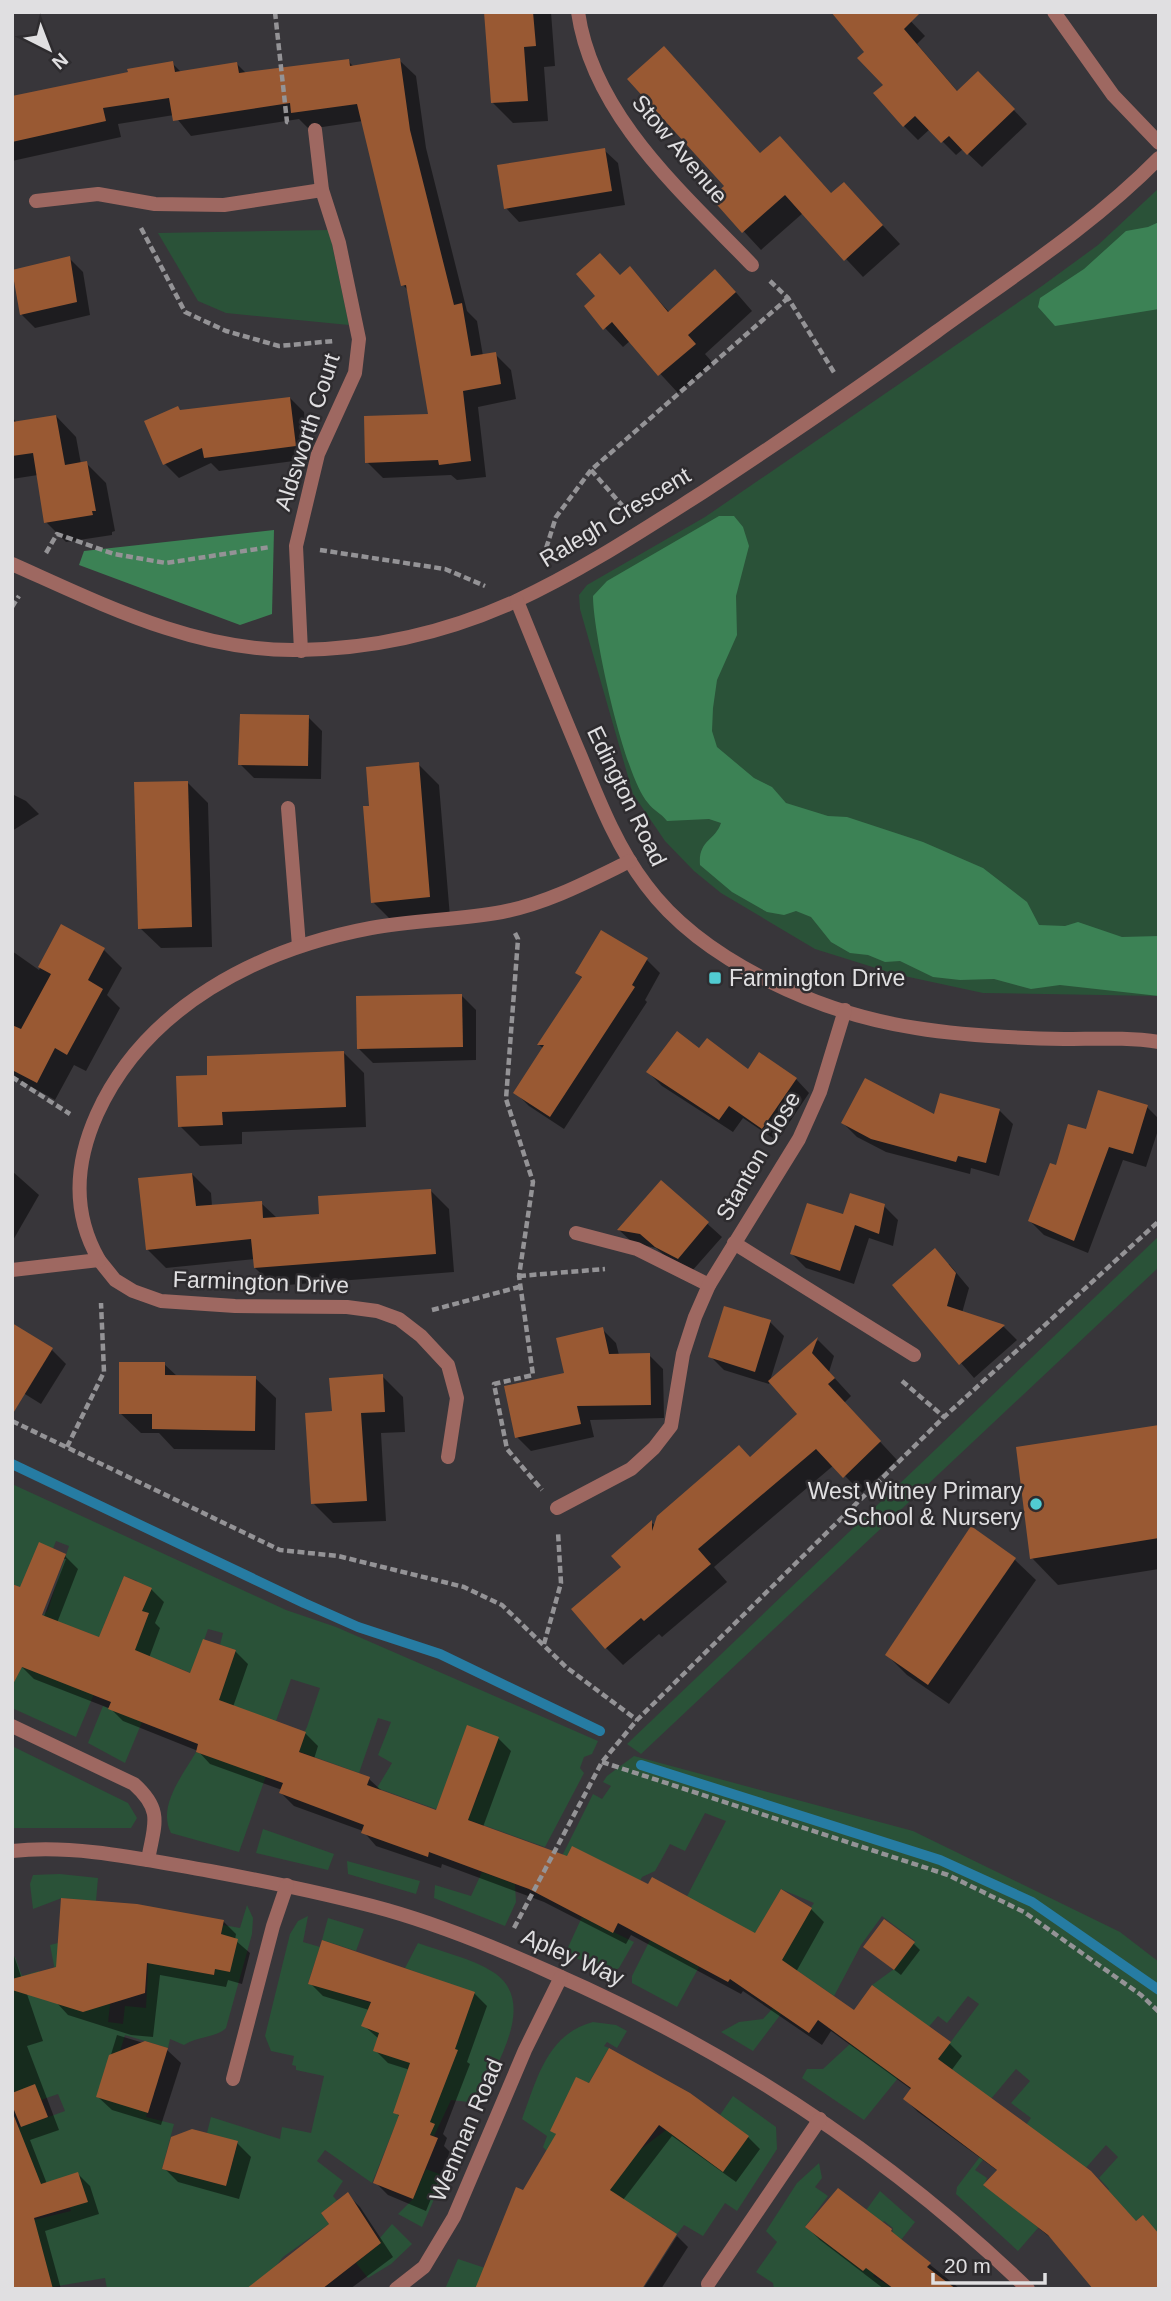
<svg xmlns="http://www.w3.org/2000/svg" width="1171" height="2301" viewBox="0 0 1171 2301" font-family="Arial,sans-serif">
  <rect width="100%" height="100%" fill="#38363a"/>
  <!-- green -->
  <g fill="#2a5238">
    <path d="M1159,188V996L983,993L895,974L815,949L721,893L694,871L665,841L633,794L580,609L579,595L587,585L705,517L1042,286L1098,245Z"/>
    <path d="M329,230L349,325L226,313L198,301L158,233Z"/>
    <path d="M1159,1236V1267L641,1754L627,1744Z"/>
    <path d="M12,1484L286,1610L336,1627L598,1741L592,1754L584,1757L580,1768L584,1773L545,1847L466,1819L480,1792L462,1784L463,1738L452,1765L444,1812L377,1788L392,1763L378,1755L391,1722L378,1718L359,1773L295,1750L307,1727L320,1688L291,1679L276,1721L211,1711L236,1650L220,1645L223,1633L208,1629L196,1663V1675L166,1663L158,1682L124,1668L137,1581L124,1576L104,1625V1639L75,1628L36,1623L48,1610L69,1546L56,1541L39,1583L25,1589L12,1584Z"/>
    <path d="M15,1664L94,1694L76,1737L12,1708Z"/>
    <path d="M103,1706L142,1722L125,1763L88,1743Z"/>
    <path d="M12,1746L128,1803L137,1818L131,1828H12Z"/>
    <path d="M196,1752L266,1776L239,1852L171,1833C157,1806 183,1775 196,1752Z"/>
    <path d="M634,1756L913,1831L1120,1932L1159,1962V2252L1143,2215L1117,2237L1092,2208L1109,2189L1099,2178L1118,2157L1106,2145L1070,2186L1013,2143L1031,2118L1011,2103L1030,2081L1016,2069L985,2106L961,2076L938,2059L979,2004L968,1996L947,2023L938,2016L920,2037L899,2005L872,1985L894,1969L915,1941L882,1916L861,1945L834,1996L777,1957L814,1903L781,1889L751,1941L682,1906L726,1821L705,1813L685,1851L670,1844L655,1871L642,1877L635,1892L554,1872L593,1794L602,1799L611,1786L603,1782L607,1776Z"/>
    <path d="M263,1829L334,1854L328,1870L256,1853Z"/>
    <path d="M347,1861L420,1881L416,1894L348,1874Z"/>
    <path d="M482,1872L515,1884L516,1902L505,1926L434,1898L435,1885L471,1896Z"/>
    <path d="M60,1874L98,1878L96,1901L62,1898L33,1909L30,1884L33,1875Z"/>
    <path d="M247,1905L253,1918L252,1934L226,2028C216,2038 198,2036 184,2045L170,2039L168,2048L125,2035L115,2067L147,2113L146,2117L174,2124L162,2169L226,2186L238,2142L207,2133L211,2117L280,2139L282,2127L311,2133L324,2076L296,2070V2066L292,2065L294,2056L271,2051L265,2036L290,1934L298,1921L308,1916L303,1942L320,1947L308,1983L374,2004L458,2041L474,1993L405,1968L418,1943C442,1952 471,1958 493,1972C540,2002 494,2068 478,2103L451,2100L434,2136L397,2121L372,2183L325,2150L317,2161L343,2181L333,2196L348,2214L333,2204L321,2213L329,2224L283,2257L258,2289H107L105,2278L52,2287L34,2220L71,2211L65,2192L27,2193L22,2138L12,2141V2127H21L65,2111L58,2094L15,2109L12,2105V1958L15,1957L22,1976L39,1971L46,2001L60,1996L50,1945L58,1943L113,1979L108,2022L123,2024L125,2006L146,2008L149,1952L182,1969L214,1975L223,1925L240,1928Z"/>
    <path d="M582,1917L634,1942L619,1968L612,1972L565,1954Z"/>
    <path d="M328,1918L364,1929L356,1951L322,1940Z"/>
    <path d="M650,1940L699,1967L677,2007L632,1983V1976Z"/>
    <path d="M773,2008L781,2014L753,2051L721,2032L739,2022L763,2019Z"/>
    <path d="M593,2022L616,2025L627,2031L617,2048L607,2042L604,2046L609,2048L587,2086L641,2149L666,2130L723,2171L748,2136L720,2115L733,2096L776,2127L777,2149L737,2211L725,2203L703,2236L684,2225L677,2234L652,2217L636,2241L525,2191L537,2166L568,2185L577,2169L546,2150L543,2147L547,2136L522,2119C537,2079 547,2034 593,2022Z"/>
    <path d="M850,2044L898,2078L864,2120L802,2078L807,2069H823Z"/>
    <path d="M982,2154L986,2156L975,2170L987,2178L984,2186L991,2191L995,2186L1032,2214L1028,2219L1037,2226L1044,2221L1018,2251L956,2194L957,2187Z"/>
    <path d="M819,2163L822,2178L815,2187L828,2196L805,2227L863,2271L892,2234L893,2228L884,2221L880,2225L864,2213L880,2191L915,2222L873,2276L894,2289H774L773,2283L756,2272L777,2242L766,2231L797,2183Z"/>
    <path d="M426,2169L444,2176L422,2227L398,2214L413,2199Z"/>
    <path d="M392,2224L412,2244L391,2264L368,2278L356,2263L381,2243L379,2239Z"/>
    <path d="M458,2259L488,2269L482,2273L475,2289H445Z"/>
  </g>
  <!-- forest -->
  <g fill="#3c8255">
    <path d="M1159,222V309L1055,326L1038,307L1040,298L1084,269L1126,231L1148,227Z"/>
    <path d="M719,516H734L743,527L749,546L736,596L737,635L717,680L713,708L712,731L717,747L754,778L772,787L786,803L828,816L847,817L923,842L983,868L1027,902L1039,925L1065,926L1078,922L1122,937L1159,936V996L1060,985L1031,989L994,979L960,980L933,977L900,961L885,962L868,955L850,953L831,942L811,917L796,911L784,915L767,912L732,892L700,865C698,840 715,841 721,823L709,819L667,821C661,813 653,810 648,803C624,776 593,634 593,596L607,581Z"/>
    <path d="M274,530L272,614L240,625L79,565L84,551Z"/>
  </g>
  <!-- shadow -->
  <g fill="#0007" fill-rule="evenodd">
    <path d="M486,12H551L555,66L544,67L548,121L513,123L493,103Z"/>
    <path d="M902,12L925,36L917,44L958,92L992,87L1027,124L982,167L963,149L956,155L930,129L918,140L904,126L886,85Z"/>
    <path d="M664,48L761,155L831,194L861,202L900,244L863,277L803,213L761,250L713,198L726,186Z"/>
    <path d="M399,60L416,76L426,148L467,311L477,321L483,356L495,354L511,370L516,399L478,407L486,477L457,480L451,475L383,478L367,462L430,415L409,291L403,285L363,121L309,129L299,119L191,136L174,115L118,124L121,137L12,161V98L172,63L182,73L237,64L247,74L348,61L354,67Z"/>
    <path d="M604,150L618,163L625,205L519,222L506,208Z"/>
    <path d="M69,258L83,272L90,315L35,328L22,315L12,272Z"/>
    <path d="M630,269L670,313L733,289L752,311L705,354L713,363L678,393L630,341L623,347L605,328L621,276Z"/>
    <path d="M290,398L304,412L309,459L219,471L211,463L179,478L165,464L182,412Z"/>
    <path d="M56,416L76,437L81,464L86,463L106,483L115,531L112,532V535L66,542L46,522L38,475L12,479V417L17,423Z"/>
    <path d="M308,717L322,731L321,779L254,778L240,764Z"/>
    <path d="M418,764L439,785L450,917L393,922L373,902L371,807Z"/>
    <path d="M187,782L208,803L212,947L161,948L140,928Z"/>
    <path d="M12,794L26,801L39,814L12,831Z"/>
    <path d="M62,927L104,950L122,968L107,995L120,1008L86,1071L74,1065L55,1100L12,1076V951L39,970Z"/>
    <path d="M647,960L660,973L645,1000L647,1002L564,1129L529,1106L515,1092L544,1049L539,1045L583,979L577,973Z"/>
    <path d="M462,996L476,1010V1060L373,1063L359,1049Z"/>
    <path d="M700,1050L748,1071L796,1079L809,1093L777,1141L743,1118L733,1132L662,1086L648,1072Z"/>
    <path d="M343,1052L364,1073L366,1127L242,1132V1144L200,1146L180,1126Z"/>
    <path d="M1147,1107L1159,1119V1127L1146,1167L1123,1160L1088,1253L1044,1235L1030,1221L1057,1167L1087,1131Z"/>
    <path d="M999,1110L1013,1124L999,1176L971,1168L970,1174L886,1152L857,1137L843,1123Z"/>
    <path d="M12,1171L39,1195L12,1242Z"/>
    <path d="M192,1174L211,1193L212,1206L261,1203L277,1218L321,1215L431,1191L449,1209L454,1272L274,1286L255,1268V1259L166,1268L147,1249Z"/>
    <path d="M661,1182L722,1237L692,1271L671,1261L656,1248L633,1243L619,1230Z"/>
    <path d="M884,1206L898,1220L893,1246L869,1238L854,1284L806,1268L792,1254L844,1217Z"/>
    <path d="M949,1264L969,1288L962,1313L1004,1327L1017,1340L974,1378L894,1286Z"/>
    <path d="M770,1322L784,1336L769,1384L724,1370L710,1356Z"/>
    <path d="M12,1325L52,1350L66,1364L41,1404L12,1386Z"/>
    <path d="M602,1329L616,1343L619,1355H649L663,1369L664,1418L590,1420L594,1437L531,1451L517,1437Z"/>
    <path d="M818,1340L834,1356L829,1372L851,1396L844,1403L897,1460L862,1493L834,1465L714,1567L727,1582L662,1637L659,1634L623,1665L606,1648L624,1567L614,1556L652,1523L656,1526L751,1459L799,1414L771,1381Z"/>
    <path d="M164,1364L178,1377L255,1378L276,1398L275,1450L174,1449L159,1433H141L120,1413Z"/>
    <path d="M382,1376L403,1397L405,1432L381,1433L386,1521L333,1523L313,1503L333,1413Z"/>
    <path d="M1159,1426V1569L1058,1585L1032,1558Z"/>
    <path d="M971,1528L1015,1560L1036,1580L949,1704L907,1675L887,1655Z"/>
    <path d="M65,1556L78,1569L57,1623L100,1639L151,1589L164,1602L155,1623L160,1628L149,1658L191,1675L235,1651L248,1664L233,1707L305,1733L318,1746L314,1759L369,1779L383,1792L437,1812L498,1738L511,1751L483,1827L649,1887L756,1936L811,1909L824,1922L796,1972L854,2012L950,2044L962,2056L951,2071L1137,2223L1155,2230L1057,2243L986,2185L998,2171L918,2112L905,2099L912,2090L831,2031L822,2045L743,1991L741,1994L631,1935L626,1944L544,1902L442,1864L441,1868L376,1846L363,1831L294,1806L281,1793L282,1790L210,1764L198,1751L123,1721L111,1709L34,1679L21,1666V1589ZM62,1559H66L41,1624L37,1623Z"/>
    <path d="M223,1921L236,1934L235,1940L250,1953L242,1984L228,1980L226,1987L160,1975L153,2037L131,2035L68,2015L56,2002Z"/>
    <path d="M913,1943L920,1950L901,1975L865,1947Z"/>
    <path d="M12,1950L43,2041L27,2046L59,2130L30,2140L47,2184L78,2174L90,2186L99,2214L45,2231L61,2289H12Z"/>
    <path d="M310,1983L474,1993L487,2006L467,2062L470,2064L443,2134L447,2138L444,2146L450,2152L426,2211L388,2195L375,2182L400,2117L395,2112L410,2070L388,2063L375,2050L379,2039L363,2025L369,2010L323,1996Z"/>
    <path d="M117,2035L167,2050L181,2063L161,2125L112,2110L98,2097Z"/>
    <path d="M577,2079L748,2137L760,2149L736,2182L672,2136L623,2200L524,2192L557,2135L552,2130Z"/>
    <path d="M237,2143L251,2157L239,2199L178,2182L164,2168Z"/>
    <path d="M838,2190L960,2289H884L820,2240L807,2227Z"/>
    <path d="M348,2195L360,2207L393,2257L350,2289H260L332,2224Z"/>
    <path d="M677,2236L688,2247L661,2289H643Z"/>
  </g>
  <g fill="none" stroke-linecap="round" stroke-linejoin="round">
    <!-- stream -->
    <g stroke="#267ca3" stroke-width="10">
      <path d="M12,1464L304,1603L358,1627L440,1654L600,1731"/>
      <path d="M641,1765L940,1860L1032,1902L1159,1990"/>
    </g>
  </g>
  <!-- building -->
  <g fill="#995933">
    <path d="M484,12H533L536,46L524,47L528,101L491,103Z"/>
    <path d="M831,12H921L904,29L957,91L978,71L1015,109L967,155L949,136L941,143L915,116L903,127L873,93L883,85L857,58L864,52Z"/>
    <path d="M664,46L760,153L780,136L831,193L844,182L883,225L844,261L785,195L742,233L711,198L724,186L627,79Z"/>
    <path d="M400,58L410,130L454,305L462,303L471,356L496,352L501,384L463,391L471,461L439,465L438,460L365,463L364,416L428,414L406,285L401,286L357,104L291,113L290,103L173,121L169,98L103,108L106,121L12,142V96L128,72L127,69L173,61L175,72L237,62L239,73L349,59L350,66Z"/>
    <path d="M605,148L612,191L504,209L497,165Z"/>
    <path d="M600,253L620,275L630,266L668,312L715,269L736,292L688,335L696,344L658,376L612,322L603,330L584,306L595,296L576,274Z"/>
    <path d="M70,256L77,302L20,315L12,270Z"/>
    <path d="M290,397L296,446L204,458L202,448L163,465L144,421L178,406L180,410Z"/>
    <path d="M56,415L65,465L87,461L96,511H92L93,515L44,523L33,453L12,456V422Z"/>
    <path d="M240,714L309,715L308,766L238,765Z"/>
    <path d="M419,762L430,897L371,903L363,806H369L366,767Z"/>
    <path d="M188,781L192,927L138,929L134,782Z"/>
    <path d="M61,924L105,948L88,980L103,989L67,1055L55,1048L37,1083L12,1070V1025L21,1029L51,974L38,967Z"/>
    <path d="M601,930L648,958L632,985L635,987L550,1117L513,1093L544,1045H537L582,977L575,973Z"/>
    <path d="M462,994L463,1047L357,1049L356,996Z"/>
    <path d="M677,1031L699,1048L707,1038L748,1069L759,1052L797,1078L762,1129L729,1106L719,1120L646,1072Z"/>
    <path d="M344,1051L346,1107L222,1112L223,1125L178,1127L176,1076L207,1075V1056Z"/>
    <path d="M865,1078L934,1114L940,1093L1000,1109L986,1163L958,1156L956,1162L871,1139L841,1123Z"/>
    <path d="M1098,1090L1148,1105L1133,1154L1109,1147L1074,1241L1028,1221L1050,1163L1056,1165L1068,1124L1086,1129Z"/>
    <path d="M192,1173L196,1206L262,1201L263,1218L319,1214L318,1196L431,1189L436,1254L254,1268L251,1239L146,1250L138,1178Z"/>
    <path d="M661,1180L709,1222L678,1259L655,1247L640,1234L617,1230Z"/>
    <path d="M850,1193L885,1204L879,1234L855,1225L840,1271L790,1254L807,1203L843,1214Z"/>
    <path d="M935,1248L956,1273L947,1306L1005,1325L959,1365L892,1285Z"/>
    <path d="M724,1306L771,1320L755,1372L708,1357Z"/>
    <path d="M12,1323L53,1348L12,1415Z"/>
    <path d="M603,1327L609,1354L650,1353L651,1405L577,1406L581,1424L515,1438L504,1386L564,1373L556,1338Z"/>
    <path d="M818,1337L812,1353L835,1378L828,1384L881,1441L843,1478L816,1449L698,1549L711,1564L644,1621L641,1618L605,1649L571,1609L621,1567L611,1556L652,1520V1531L657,1516L739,1445L750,1457L797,1414L768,1381Z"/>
    <path d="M119,1362H165V1375L256,1376L255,1431L152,1429V1414H119Z"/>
    <path d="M383,1374L385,1412L361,1413L367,1501L311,1504L305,1413L332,1411L329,1378Z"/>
    <path d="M1159,1425V1538L1030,1559L1016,1447Z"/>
    <path d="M971,1526L1016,1558L928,1685L885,1655Z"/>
    <path d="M39,1542L66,1554L42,1615L99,1637L124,1576L152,1588L142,1611L149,1613L135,1650L190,1673L203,1639L236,1650L219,1700L306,1732L299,1752L370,1777L367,1785L436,1810L467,1725L499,1737L468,1820L567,1856L572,1846L648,1884L652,1877L755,1933L781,1889L812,1908L782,1960L854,2010L872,1985L951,2042L938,2059L1091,2171L1136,2221L1143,2215L1159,2234V2289H1093L1048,2235L983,2185L997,2170L903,2099L911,2088L818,2020L809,2033L730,1979L728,1982L618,1923L613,1933L529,1889L429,1852L428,1857L361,1833L364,1825L279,1793L283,1783L196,1752L198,1744L108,1709L111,1702L22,1667L12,1686V1584L20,1587Z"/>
    <path d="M61,1898L137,1904L224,1920L221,1934L238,1939L230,1972L215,1969L214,1975L147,1963L145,1993L83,2012L12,1990V1979L56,1967Z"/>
    <path d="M884,1919L915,1942L894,1970L863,1947Z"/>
    <path d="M322,1940L475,1992L455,2049L458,2050L430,2122L435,2124L430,2135L438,2138L413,2199L373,2183L399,2115L393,2113L410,2063L373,2051L379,2033L361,2026L371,2002L308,1984Z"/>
    <path d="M145,2041L168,2048L148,2113L96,2097L109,2055Z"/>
    <path d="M609,2048L690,2093L749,2136L723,2172L659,2125L610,2190L677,2234L642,2289H475L516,2187L523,2190L556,2134L550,2131L576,2077L589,2083Z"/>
    <path d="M35,2084L48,2117L21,2127L12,2105V2093Z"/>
    <path d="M14,2116L41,2184L78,2172L88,2202L34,2218L53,2289H12Z"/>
    <path d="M192,2129L238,2141L226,2186L162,2169L171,2137Z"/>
    <path d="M838,2188L892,2229L891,2231L931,2263L927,2267L956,2289H894L866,2268L863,2271L805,2227Z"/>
    <path d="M348,2192L381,2243L322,2289H246L329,2224L321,2213Z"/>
  </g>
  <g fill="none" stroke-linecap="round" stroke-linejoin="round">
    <!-- path -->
    <g stroke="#949396" stroke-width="4.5" stroke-dasharray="7 3.5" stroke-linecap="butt">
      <path d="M275,12L287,122L291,123"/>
      <path d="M141,228L185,312L226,331L279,346L334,341"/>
      <path d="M770,281L788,298L835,374"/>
      <path d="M591,470L627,511"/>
      <path d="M320,550L445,569L485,586"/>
      <path d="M46,553L57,534L114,554L166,563L270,547"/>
      <path d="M543,558L556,517L591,470L788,298"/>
      <path d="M12,607L19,596"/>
      <path d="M515,933L518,939L506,1099L533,1182L519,1276L533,1375L494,1384L507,1449L542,1490"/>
      <path d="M12,1077L70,1114"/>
      <path d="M519,1276L605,1269"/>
      <path d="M432,1310L519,1287"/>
      <path d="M902,1381L944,1417"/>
      <path d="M12,1421L280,1550L338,1556L464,1587L502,1605L566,1667L637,1720"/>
      <path d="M67,1447L104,1372L101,1303"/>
      <path d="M544,1644L561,1583L558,1532"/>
      <path d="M602,1762L948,1875L1024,1912L1141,1995L1159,2012"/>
      <path d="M514,1928L602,1762L637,1720L944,1417L1159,1221"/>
    </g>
    <!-- minor -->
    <g stroke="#9e6861" stroke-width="14">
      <path d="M578,12C593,116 683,193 752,265"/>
      <path d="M1054,12L1113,95L1159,143"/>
      <path d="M36,201L98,194L155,204L224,205L322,190"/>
      <path d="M12,564C104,605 196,652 299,650C373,649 448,632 516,601C581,571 643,530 703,492C782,440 860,387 936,332C1013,276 1092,226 1159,158"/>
      <path d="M517,601C538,653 559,705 581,757C599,801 617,847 646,885C703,962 822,1014 916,1028C965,1036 1014,1038 1064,1039C1096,1039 1127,1037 1159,1042"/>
      <path d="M301,651L296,546L318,454L355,373L359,339L339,243L322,190L315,130"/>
      <path d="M288,808L299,946"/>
      <path d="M576,1233L637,1249L709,1285"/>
      <path d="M734,1243L914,1355"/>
      <path d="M99,1260L115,1280L133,1291L161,1301L235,1306L347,1307L377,1311L399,1319L421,1336L448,1365L457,1398L448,1457"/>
      <path d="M12,1270L99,1260C72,1213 75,1163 97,1114C146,1006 259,949 371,928C414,920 459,920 502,912C548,903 589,881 630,861"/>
      <path d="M557,1508L631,1469L654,1448L671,1426L683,1354L695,1317L709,1285L799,1139L820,1092L845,1010"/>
      <path d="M12,1726L134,1784C164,1811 154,1825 148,1860"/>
      <path d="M12,1851C78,1844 145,1860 210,1871C269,1882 328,1894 387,1910C443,1926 499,1949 552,1973C728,2050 889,2155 1028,2289"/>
      <path d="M233,2079L273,1926L287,1885"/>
      <path d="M708,2284L820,2119"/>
      <path d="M396,2289L424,2267L454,2217L525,2050L561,1977"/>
    </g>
  </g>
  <!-- markers -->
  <g fill="#51ccd2" stroke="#2e2c2f" stroke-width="2.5">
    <rect x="708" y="971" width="14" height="14" rx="3.5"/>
    <circle cx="1036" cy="1504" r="7"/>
  </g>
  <g text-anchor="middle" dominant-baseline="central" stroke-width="5" stroke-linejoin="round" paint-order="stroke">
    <!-- street labels -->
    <g font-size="23" fill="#e0dfe1" stroke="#2e2c2f">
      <text transform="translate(680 149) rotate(50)">Stow Avenue</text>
      <text transform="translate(307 432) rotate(-72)">Aldsworth Court</text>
      <text transform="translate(615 517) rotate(-31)">Ralegh Crescent</text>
      <text transform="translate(627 796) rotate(64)">Edington Road</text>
      <text transform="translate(758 1156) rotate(-60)">Stanton Close</text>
      <text transform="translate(261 1282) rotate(2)">Farmington Drive</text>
      <text transform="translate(573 1957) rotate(24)">Apley Way</text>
      <text transform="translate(466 2130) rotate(-67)">Wenman Road</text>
    </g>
    <!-- poi labels -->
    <g font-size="23" fill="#e0dfe1" stroke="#2e2c2f" text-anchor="start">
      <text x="729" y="978">Farmington Drive</text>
      <text x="1022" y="1491" text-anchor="end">West Witney Primary<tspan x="1022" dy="26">School &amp; Nursery</tspan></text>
    </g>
  </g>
  <!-- border -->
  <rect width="1171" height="2301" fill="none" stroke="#e0dfe1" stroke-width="28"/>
  <!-- north arrow -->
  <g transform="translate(49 49) rotate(138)" stroke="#2e2c2f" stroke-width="5" paint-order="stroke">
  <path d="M0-5L12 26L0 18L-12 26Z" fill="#e0dfe1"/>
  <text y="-10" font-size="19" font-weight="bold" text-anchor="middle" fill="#e0dfe1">N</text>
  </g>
  <!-- scale -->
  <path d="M933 2273v10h112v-10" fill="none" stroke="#e0dfe1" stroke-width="3.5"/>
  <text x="944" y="2273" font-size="21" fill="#e0dfe1" stroke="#2e2c2f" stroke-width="5" paint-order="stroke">20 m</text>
</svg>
